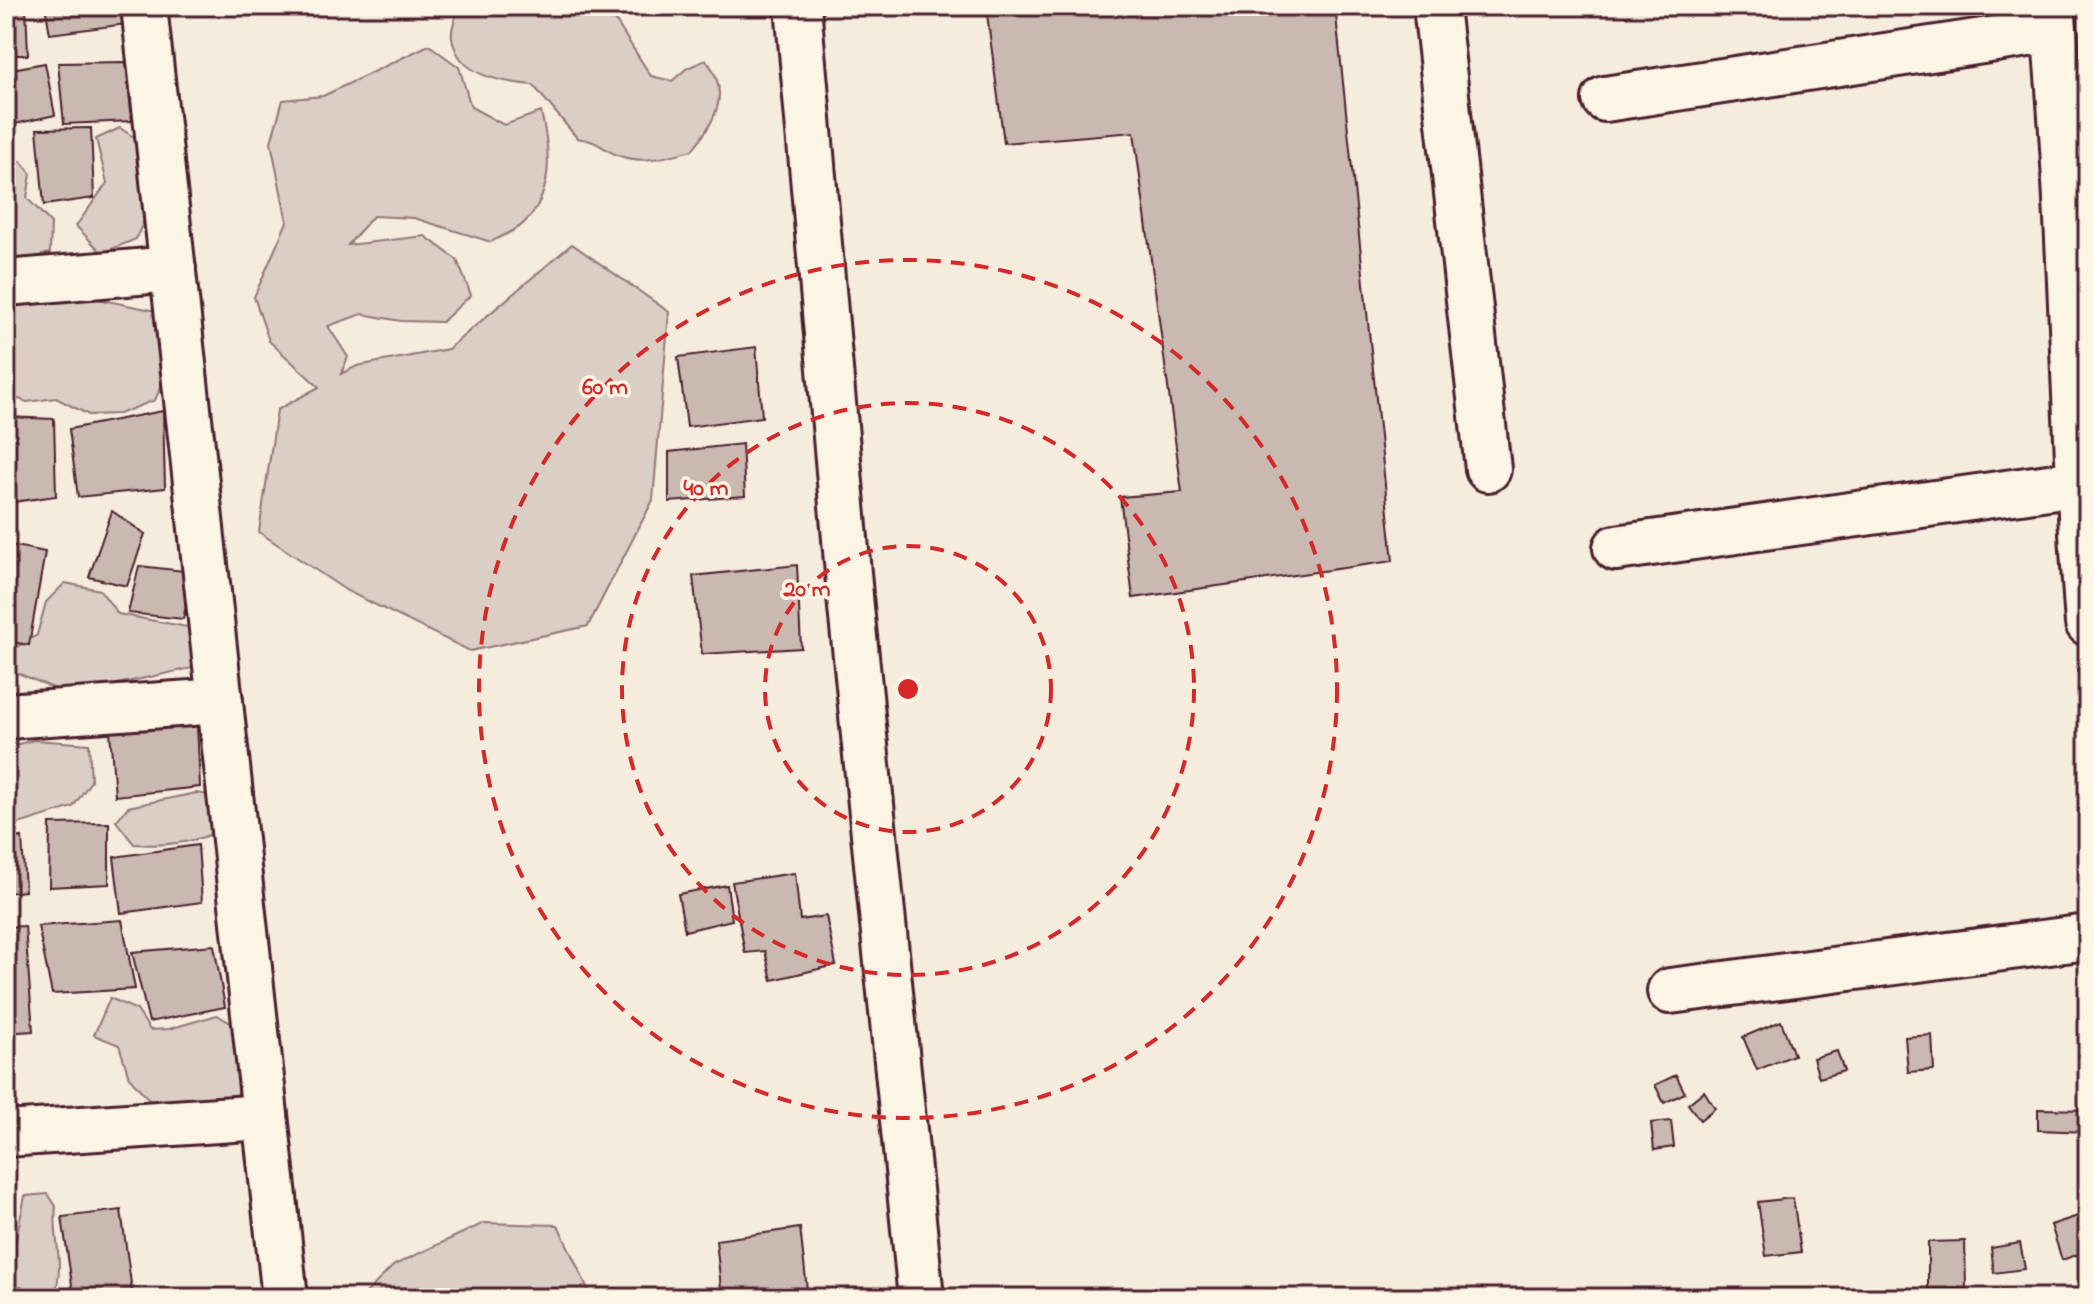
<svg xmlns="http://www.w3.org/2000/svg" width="2094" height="1304" viewBox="0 0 2094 1304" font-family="'Indie Flower',sans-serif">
  <rect width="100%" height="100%" fill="#f5ecde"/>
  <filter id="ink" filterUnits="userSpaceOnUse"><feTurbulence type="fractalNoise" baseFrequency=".0125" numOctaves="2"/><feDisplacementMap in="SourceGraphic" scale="16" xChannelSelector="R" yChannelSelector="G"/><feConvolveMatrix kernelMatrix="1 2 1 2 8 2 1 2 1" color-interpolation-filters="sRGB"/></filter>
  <g filter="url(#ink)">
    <!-- green -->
    <g fill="#dbcec4" stroke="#927678" stroke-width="2">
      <path d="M459,6H573L581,11L602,9L617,23L651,76L672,81L687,68L706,60C732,92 715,122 692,150C667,157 642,165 617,155C598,147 602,142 577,138L533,85C503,82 457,77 452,37C450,29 457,15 459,6Z"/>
      <path d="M429,45L459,67L471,107L504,125L541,112C550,150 555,192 524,223C516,231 501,236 491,242L414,218L373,216L348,245L425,236L457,260L471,295L442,322L401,321L362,314L328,326L348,357L341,374L357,366L448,349L572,244L669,312L653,500L588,626L470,651L347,591L259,532L277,410L319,387L269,341L254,297L287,222L271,142L283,100L323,96Z"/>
      <path d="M120,128L143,143L149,208L136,239L102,253L76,226L107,183L96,139Z"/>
      <path d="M21,161L31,174L27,198L51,223L50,253L16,262L6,268V164Z"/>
      <path d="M72,294L162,312L170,367L155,400L119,414L89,415L56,398L27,402L6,395V304Z"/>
      <path d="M65,583L100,590L118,614L193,628L192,668L99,688L58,690L8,669V652L37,635L46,602Z"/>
      <path d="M34,740L89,744L91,781L73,807L6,828V747Z"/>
      <path d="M196,793L209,795L214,833C189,844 161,846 134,844L116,821L128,807Z"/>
      <path d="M110,998L137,1010L150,1030L169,1029L217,1015L241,1029L252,1045L235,1102L187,1106L151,1102L129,1077L119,1045L94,1035Z"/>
      <path d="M48,1194L56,1206C52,1241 66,1258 54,1298H12L6,1288L25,1196Z"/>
      <path d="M484,1223L558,1225L592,1298H361L394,1265Z"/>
    </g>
    <!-- building -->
    <g fill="#cab9b1" stroke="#4a1f2b" stroke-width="2">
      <path d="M6,6H26L28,55H6Z"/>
      <path d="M45,6H124L127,24L50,34Z"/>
      <path d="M986,6H1335L1393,561L1133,598L1120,497L1182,492L1134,132L1004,143Z"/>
      <path d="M126,62L132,121L64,124L58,63Z"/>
      <path d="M45,63L55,115L6,126V70Z"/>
      <path d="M91,128L94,198L44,205L37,129Z"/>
      <path d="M756,347L762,417L687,427L678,357Z"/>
      <path d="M163,411L165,488L78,497L69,429Z"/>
      <path d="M6,417L54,419L56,496L6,503Z"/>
      <path d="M742,444L745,496L669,502V452Z"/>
      <path d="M112,511L145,534L127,586L89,577Z"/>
      <path d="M6,544L45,552L29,645L6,641Z"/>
      <path d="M797,565L801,648L702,654L693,576Z"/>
      <path d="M139,566L194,572L183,619L128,613Z"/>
      <path d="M197,724L200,787L115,796L110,731Z"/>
      <path d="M109,823V884L49,887L50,824Z"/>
      <path d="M22,837L25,891L6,893V839Z"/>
      <path d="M198,845L202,902L121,913L114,857Z"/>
      <path d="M795,873L800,920L826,916L836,965L772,980L765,951L745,953L732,882Z"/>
      <path d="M727,885L732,920L685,931L678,894Z"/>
      <path d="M122,920L135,989L52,994L38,926Z"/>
      <path d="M25,926L33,1031L6,1033V927Z"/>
      <path d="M214,945L225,1007L149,1022L132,952Z"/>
      <path d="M1781,1021L1794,1055L1757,1070L1743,1037Z"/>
      <path d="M1932,1035L1934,1070L1908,1072L1905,1037Z"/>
      <path d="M1837,1051L1844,1071L1819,1078L1813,1058Z"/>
      <path d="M1676,1075L1685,1093L1664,1103L1655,1085Z"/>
      <path d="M1704,1091L1715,1108L1700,1120L1688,1104Z"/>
      <path d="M2038,1109L2088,1110V1132L2038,1130Z"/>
      <path d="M1671,1121L1674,1147L1654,1150L1651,1123Z"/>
      <path d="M1793,1198L1801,1252L1766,1256L1758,1202Z"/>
      <path d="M121,1210L133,1298H74L62,1217Z"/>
      <path d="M2087,1213L2088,1251L2062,1260L2051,1225Z"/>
      <path d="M800,1228L808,1298H722L716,1240Z"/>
      <path d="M1965,1241L1966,1289H1928V1242Z"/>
      <path d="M2020,1243L2025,1269L1994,1273L1991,1248Z"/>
    </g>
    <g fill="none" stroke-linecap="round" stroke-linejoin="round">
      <defs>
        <g id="minor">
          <path d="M144,6L285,1298"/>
          <path d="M798,6L851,607L921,1298"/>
          <path d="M1436,6L1488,469"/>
          <path d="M2052,6C2072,212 2072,418 2088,623"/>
          <path d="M1605,99L2054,30"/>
          <path d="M6,283L173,269"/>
          <path d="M1616,548L2077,483"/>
          <path d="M6,716L220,701"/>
          <path d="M1670,991L2088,937"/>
          <path d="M6,1134L265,1117"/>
        </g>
      </defs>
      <!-- minor casing -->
      <use href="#minor" stroke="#4a1f2b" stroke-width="50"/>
      <!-- minor -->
      <use href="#minor" stroke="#fcf5e5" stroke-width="44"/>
    </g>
  </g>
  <!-- distance rings -->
  <g fill="none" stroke="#d62828" stroke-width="4" stroke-dasharray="14 10">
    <circle cx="908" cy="689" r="143"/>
    <circle cx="908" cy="689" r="286"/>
    <circle cx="908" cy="689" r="429"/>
  </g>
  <circle cx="908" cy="689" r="12" fill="#d62828" stroke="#fcf5e5" stroke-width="4"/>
  <g font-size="24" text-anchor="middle" font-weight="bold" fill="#d62828" stroke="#fcf5e5" stroke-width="7" stroke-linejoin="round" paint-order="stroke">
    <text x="605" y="394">60 m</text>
    <text x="706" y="495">40 m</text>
    <text x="807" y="596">20 m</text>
  </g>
  <!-- margin -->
  <rect width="2094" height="1304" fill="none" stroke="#fcf5e5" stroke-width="32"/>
  <rect x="16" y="16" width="2062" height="1272" fill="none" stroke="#4a1f2b" stroke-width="3" filter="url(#ink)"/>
</svg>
